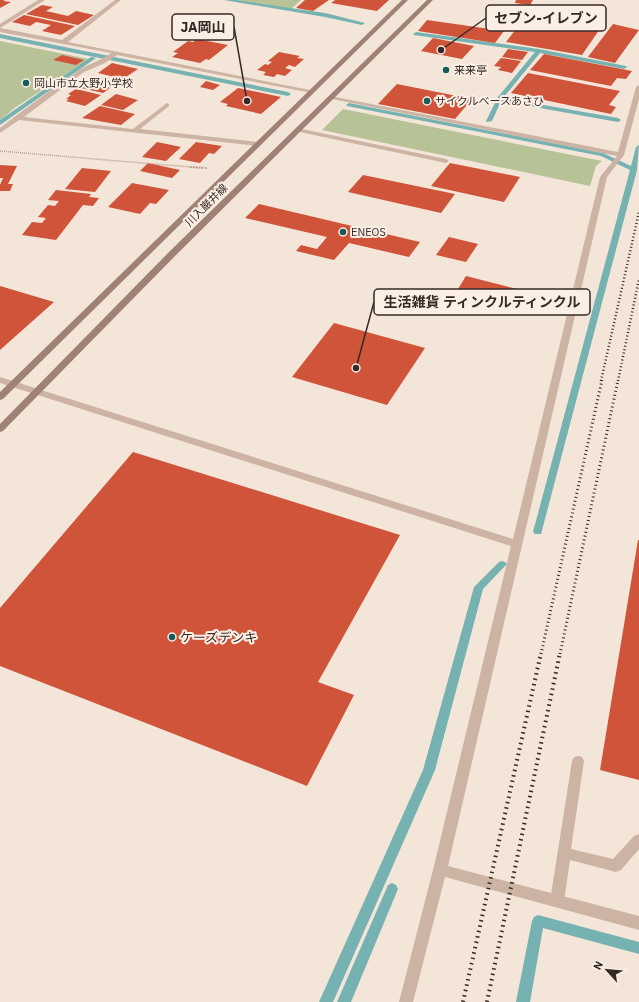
<svg xmlns="http://www.w3.org/2000/svg" width="639" height="1002" viewBox="0 0 639 1002" font-family="'IBM Plex Sans','Noto Sans JP',sans-serif">
  <rect width="100%" height="100%" fill="#f3e5d8"/>
  <!-- green -->
  <g fill="#b7c397">
    <path d="M234,0H301L291,9Z"/>
    <path d="M0,41L89,59L16,107L0,120Z"/>
    <path d="M343,109L602,161L596,166L590,186L322,130Z"/>
  </g>
  <g fill="none" stroke-linecap="round" stroke-linejoin="round">
    <!-- stream -->
    <g fill="#75b2b1" fill-rule="evenodd">
      <path d="M224,0H236L325,13L365,23L362,25L325,17Z"/>
      <path d="M416,32L539,49L626,66L627,67L624,69L540,53L503,98L618,118L621,120L618,122L501,101L492,121L487,122L486,121L498,97L535,52L414,35L413,34Z"/>
      <path d="M0,34L288,92L291,94L288,96L0,38Z"/>
      <path d="M91,57L96,58L0,125V120Z"/>
      <path d="M349,103L603,153L631,166L636,147L639,145L637,170L541,534H535L533,532L630,170L601,156L347,106L346,105Z"/>
      <path d="M502,561L505,562L507,564L505,566L483,589L435,770L333,1002H319L423,770L474,587L499,562Z"/>
      <path d="M392,883L396,885L398,889L351,1002H337L388,885Z"/>
      <path d="M538,915L639,942V954L543,928L530,1002H516L532,921L534,917Z"/>
    </g>
  </g>
  <!-- building -->
  <g fill="#cf543a">
    <path d="M0,0H5L3,1L11,2L0,8Z"/>
    <path d="M305,0H329L313,11L296,8Z"/>
    <path d="M335,0H389L377,11L331,3Z"/>
    <path d="M516,0H533L530,5L515,3Z"/>
    <path d="M42,5L53,7L46,11L68,16L76,11L94,15L78,25L26,14Z"/>
    <path d="M532,8L606,20L582,55L506,42Z"/>
    <path d="M24,15L75,26L61,35L42,31L51,25L36,22L30,26L12,22Z"/>
    <path d="M427,20L504,31L495,43L418,31Z"/>
    <path d="M613,24L639,30L615,63L588,57Z"/>
    <path d="M433,38L474,46L462,59L421,51Z"/>
    <path d="M197,39L228,45L209,60L206,59L200,63L172,57L178,53L173,52L188,41L193,42Z"/>
    <path d="M508,49L528,52L522,60L502,57Z"/>
    <path d="M279,52L300,56L297,58L304,59L295,67L289,65L285,68L292,70L285,76L277,74L274,77L263,75L266,72L257,70L265,64L268,65L272,62L268,61Z"/>
    <path d="M544,54L632,71L626,79L617,78L611,86L530,70Z"/>
    <path d="M62,55L84,60L76,65L53,60Z"/>
    <path d="M501,58L521,61L512,73L498,70L501,67L494,66Z"/>
    <path d="M112,63L138,69L123,79L98,73Z"/>
    <path d="M528,73L620,91L609,105L616,107L611,114L511,93Z"/>
    <path d="M92,76L118,82L103,93L77,87Z"/>
    <path d="M206,81L220,85L213,90L200,87Z"/>
    <path d="M397,84L472,99L455,119L378,104Z"/>
    <path d="M238,88L281,97L261,114L226,106L228,104L220,102Z"/>
    <path d="M76,89L101,95L85,106L66,101L69,99H66L71,95L68,94Z"/>
    <path d="M116,94L138,100L123,110L101,105Z"/>
    <path d="M100,106L135,114L121,125L82,118Z"/>
    <path d="M157,142L181,147L166,161L142,157Z"/>
    <path d="M196,142L222,146L214,154L209,153L200,163L179,159Z"/>
    <path d="M148,163L180,170L172,178L140,171Z"/>
    <path d="M450,163L520,177L504,202L431,186Z"/>
    <path d="M0,165L17,166L8,184H13L10,191H0V185L3,178H0Z"/>
    <path d="M82,168L111,171L95,192L65,189Z"/>
    <path d="M363,175L455,194L441,213L348,192Z"/>
    <path d="M132,183L169,190L156,204L150,203L140,214L108,207Z"/>
    <path d="M56,190L91,194L89,197L99,198L93,206L83,205L56,240L22,235L32,222L42,223L46,218L38,217L48,205L55,206L59,201L48,200Z"/>
    <path d="M259,204L420,242L409,257L349,243L334,260L296,251L301,245L317,249L327,237L245,218Z"/>
    <path d="M449,237L478,244L466,262L436,255Z"/>
    <path d="M466,276L537,294L530,307L458,289Z"/>
    <path d="M0,286L54,302L0,350Z"/>
    <path d="M334,323L425,348L387,405L292,377Z"/>
    <path d="M133,452L400,535L318,682L354,695L307,786L0,666V608Z"/>
    <path d="M638,540H639V780L600,770Z"/>
  </g>
  <g fill="none" stroke-linecap="round" stroke-linejoin="round">
    <!-- path-far1 -->
    <path stroke="#b89d8e" stroke-width="1.5" stroke-dasharray="1 1" stroke-linecap="butt" d="M0,151L202,168"/>
    <!-- path -->
    <path stroke="#b89d8e" stroke-width="2" stroke-dasharray="1.5 1.5" stroke-linecap="butt" d="M190,167L207,168"/>
    <!-- service -->
    <path fill="#ccb3a3" fill-rule="evenodd" d="M578,756L582,757L584,761L571,849L613,859L634,836L639,834V849L621,870L616,872L570,860L564,901L562,906L557,907L552,906L550,901L572,761L574,757Z"/>
    <!-- minor -->
    <g fill="#ccb3a3" fill-rule="evenodd">
      <path d="M38,0H45L0,28V24Z"/>
      <path d="M115,0H121L68,42L315,91L312,93L117,55L105,63L84,72L24,117L133,129L167,103L169,104V106L140,129L258,142L261,144L258,146L19,120L0,133V128C25,109 51,89 78,71C88,64 101,61 111,53L0,32V28L62,40Z"/>
      <path d="M639,85V99L624,155L607,177L448,866L639,916V930L445,877L413,1002H399L433,870L511,546L0,383V377L513,539L600,177L617,156L327,98L330,96L618,152L636,87Z"/>
      <path d="M297,128L446,159L449,161L446,163L295,131V129Z"/>
    </g>
    <!-- secondary -->
    <g fill="#a08175" fill-rule="evenodd">
      <path d="M402,0H408L3,399L0,400V392Z"/>
      <path d="M427,0H433L175,256L3,431L0,432V424L169,252Z"/>
    </g>
    <!-- rail-far2 -->
    <g stroke="#362a26" stroke-width="2.5" stroke-dasharray="1 2.5" stroke-linecap="butt">
      <path d="M601,381L639,212"/>
      <path d="M618,381L639,279"/>
    </g>
    <!-- rail-far1 -->
    <g stroke="#362a26" stroke-width="3" stroke-dasharray="1 3" stroke-linecap="butt">
      <path d="M541,654L602,380"/>
      <path d="M560,654L618,380"/>
    </g>
    <!-- rail -->
    <g stroke="#362a26" stroke-width="4" stroke-dasharray="1.5 4" stroke-linecap="butt">
      <path d="M463,1002L541,653"/>
      <path d="M487,1002L560,653"/>
    </g>
  </g>
  <!-- markers -->
  <g fill="#185b5b" stroke="#fbefe5" stroke-width="1.5">
    <circle cx="446" cy="70" r="4"/>
    <circle cx="26" cy="83" r="4"/>
    <circle cx="427" cy="101" r="4"/>
    <circle cx="343" cy="232" r="4"/>
    <circle cx="172" cy="637" r="4"/>
  </g>
  <g text-anchor="middle" dominant-baseline="central" stroke-width="4" stroke-linejoin="round" paint-order="stroke">
    <!-- far-poi labels -->
    <g font-size="11" fill="#362a26" stroke="#fbefe5" text-anchor="start">
      <text x="454" y="70">来来亭</text>
      <text x="34" y="83">岡山市立大野小学校</text>
      <text x="435" y="101">サイクルベースあさひ</text>
      <text x="351" y="232">ENEOS</text>
    </g>
    <!-- far-street labels -->
    <g font-size="11" fill="#362a26" stroke="#fbefe5">
      <text transform="translate(206 205) rotate(-45)">川入巌井線</text>
    </g>
    <!-- poi labels -->
    <g font-size="13" fill="#362a26" stroke="#fbefe5" text-anchor="start">
      <text x="180" y="637">ケーズデンキ</text>
    </g>
  </g>
  <!-- callouts -->
  <path fill="none" stroke="#362a26" stroke-width="1.5" d="M441 50L486 18M247 101L234 27M356 368L374 302"/>
  <g fill="#362a26" stroke="#fbefe5" stroke-width="1.5">
    <circle cx="441" cy="50" r="4"/>
    <circle cx="247" cy="101" r="4"/>
    <circle cx="356" cy="368" r="4"/>
  </g>
  <g fill="#fbefe5" stroke="#362a26" stroke-width="1.5">
    <rect x="486" y="5" width="120" height="26" rx="4"/>
    <rect x="172" y="14" width="62" height="26" rx="4"/>
    <rect x="374" y="289" width="216" height="26" rx="4"/>
  </g>
  <g font-size="14" text-anchor="middle" font-weight="bold" fill="#362a26">
    <text x="546" y="23">セブン-イレブン</text>
    <text x="203" y="32">JA岡山</text>
    <text x="482" y="307">生活雑貨 ティンクルティンクル</text>
  </g>
  <!-- north arrow -->
  <g transform="translate(607 970) rotate(297)" stroke="#fbefe5" stroke-width="3" paint-order="stroke">
  <path d="M0-3L7 15L0 10L-7 15Z" fill="#362a26"/>
  <text y="-6" font-size="11" font-weight="bold" text-anchor="middle" fill="#362a26">N</text>
  </g>
</svg>
